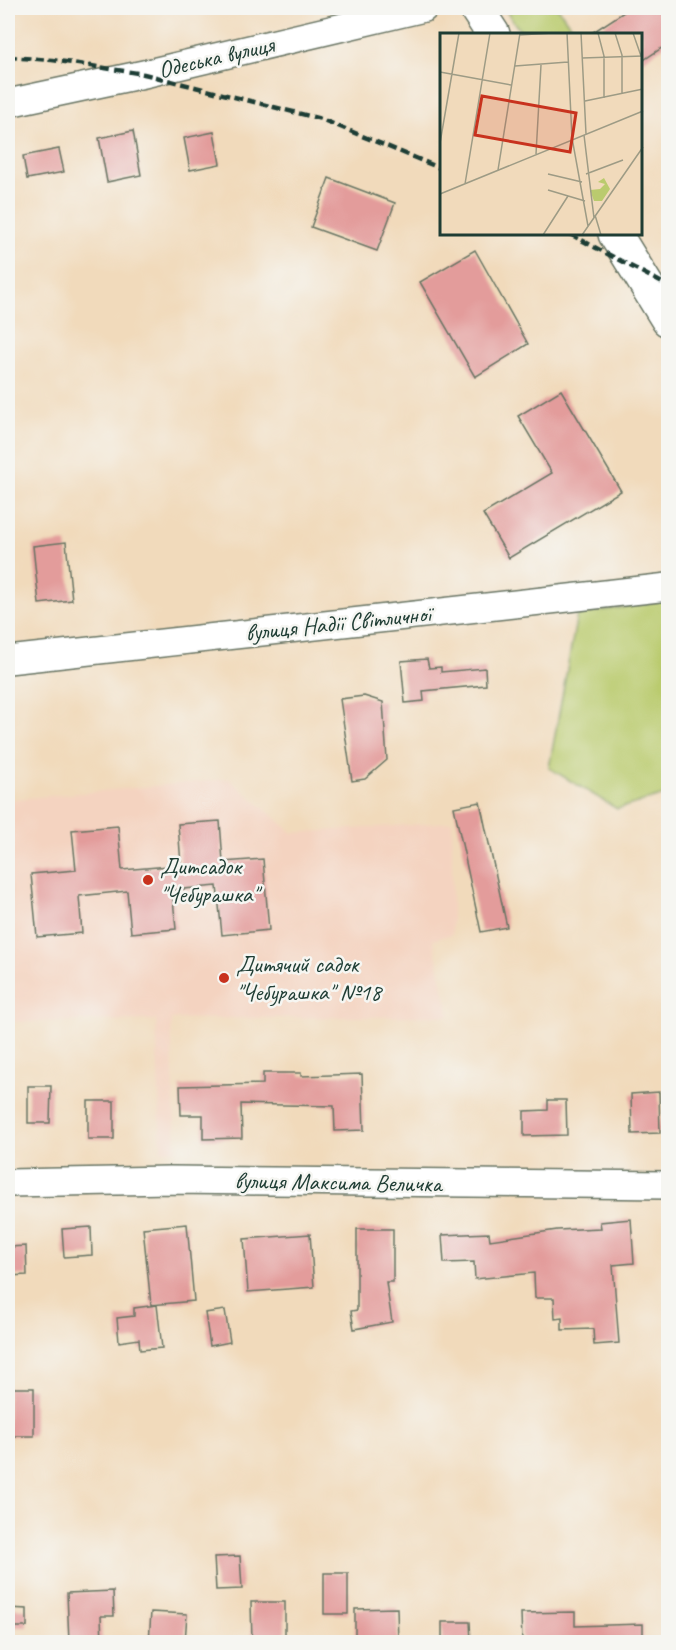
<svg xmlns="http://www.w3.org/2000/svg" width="676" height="1650" viewBox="0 0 676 1650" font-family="Caveat,sans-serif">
  <rect width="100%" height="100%" fill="#f6f6f2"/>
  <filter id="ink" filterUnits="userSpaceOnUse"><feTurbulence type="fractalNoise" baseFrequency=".0167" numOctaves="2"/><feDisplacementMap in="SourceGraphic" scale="12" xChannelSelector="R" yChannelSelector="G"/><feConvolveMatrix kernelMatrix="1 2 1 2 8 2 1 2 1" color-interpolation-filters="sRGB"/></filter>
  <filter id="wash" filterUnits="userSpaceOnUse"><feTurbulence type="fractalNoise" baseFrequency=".008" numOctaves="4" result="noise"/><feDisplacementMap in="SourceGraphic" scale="24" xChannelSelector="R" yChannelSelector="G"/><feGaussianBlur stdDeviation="1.35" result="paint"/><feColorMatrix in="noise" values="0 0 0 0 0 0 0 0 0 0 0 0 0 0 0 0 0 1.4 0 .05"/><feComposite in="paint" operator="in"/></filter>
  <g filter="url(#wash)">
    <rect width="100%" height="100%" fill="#f1dabb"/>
    <!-- built -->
    <path fill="#f4d3c0" d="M229,779L293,833L452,822V934L433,940L449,1016L171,1019L176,1150H161L156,1020L8,1022V800Z"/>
    <!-- green -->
    <g fill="#bacb6e" stroke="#6c8451" stroke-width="1.5">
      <path d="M504,8H558L576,34H522Z"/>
      <path d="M668,600V794L617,809L549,768L577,615Z"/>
    </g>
    <g id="blocks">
      <!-- building -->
      <g fill="#e39c9b">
        <path d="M630,8H669V43L642,61V34H590Z"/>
        <path d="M133,131L141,175L107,182L99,138Z"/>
        <path d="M214,132L220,164L190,170L184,138Z"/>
        <path d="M59,149L64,172L27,179L23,156Z"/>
        <path d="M329,178L395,203L377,251L311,227Z"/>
        <path d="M475,250L528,344L475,377L420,282Z"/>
        <path d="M561,390L621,491L509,558L483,514L552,473L518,416Z"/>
        <path d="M66,542L72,600L39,604L33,546Z"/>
        <path d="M427,659L429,668L441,667V672L485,668L486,685L423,691L424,701L405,703L401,661Z"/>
        <path d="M364,696L383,702L387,760L365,779L352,781L340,699Z"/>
        <path d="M480,802L507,927L481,932L454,807Z"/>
        <path d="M220,821L223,862L263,859L269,930L222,935L217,886L172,890L176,929L131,933L127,891L79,896L82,933L37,937L31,874L76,870L72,830L118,826L122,870L181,865L178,824Z"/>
        <path d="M263,1073H301V1076L362,1074L364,1130L335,1131L334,1106L241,1104L242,1138L203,1139V1115H181L180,1086L263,1084Z"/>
        <path d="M28,1086H51L50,1123H28Z"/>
        <path d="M659,1092L660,1133L632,1134L631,1094Z"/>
        <path d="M548,1100H566L567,1135L524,1136V1111L548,1110Z"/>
        <rect x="88" y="1101" width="26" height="38"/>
        <path d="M631,1219L634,1263L613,1265L619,1343L594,1345L593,1329L562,1330V1318L555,1319L554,1298H535L534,1273L475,1279L474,1262L444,1263L442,1235L489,1233L490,1240L557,1230L601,1228L600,1222Z"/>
        <path d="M187,1224L194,1301L151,1305L143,1228Z"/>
        <path d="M91,1227L92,1255L64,1257L62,1229Z"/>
        <path d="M357,1229H393V1282H386L392,1322L354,1329L351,1311L357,1310Z"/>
        <path d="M310,1234L314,1287L248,1292L244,1239Z"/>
        <path d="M26,1246L27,1275L8,1276V1247Z"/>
        <path d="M157,1305L162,1348L140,1350L139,1339L119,1342L117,1318L134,1316V1308Z"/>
        <path d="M225,1310L230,1342L210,1346L205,1313Z"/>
        <rect x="8" y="1388" width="26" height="48"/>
        <path d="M240,1556L242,1589L216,1590L214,1557Z"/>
        <rect x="324" y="1573" width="24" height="41"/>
        <path d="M113,1591L114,1616H101L102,1642H69L67,1593Z"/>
        <path d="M251,1602H285V1642H252Z"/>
        <path d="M8,1608L27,1609V1627H8Z"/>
        <path d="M397,1608L398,1642H355V1609Z"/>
        <path d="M151,1612L187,1614L185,1642H149Z"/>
        <path d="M575,1612V1626L643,1624V1642H522L521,1613Z"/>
        <path d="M442,1622H470L471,1642H442Z"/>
      </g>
    </g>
  </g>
  <g filter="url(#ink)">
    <use href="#blocks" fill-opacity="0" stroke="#687463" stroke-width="1.5"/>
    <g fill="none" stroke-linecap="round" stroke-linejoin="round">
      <defs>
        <g id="minor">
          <path d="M8,103L144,74L424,8"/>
          <path d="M8,660L668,587"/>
          <path d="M8,1183L170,1180L668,1185"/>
        </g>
        <g id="primary">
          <path d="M476,8L493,34"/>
          <path d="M615,234L668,320"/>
        </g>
      </defs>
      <!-- minor casing -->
      <use href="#minor" stroke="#687463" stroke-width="30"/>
      <!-- primary casing -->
      <use href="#primary" stroke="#687463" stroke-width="36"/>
      <!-- minor -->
      <use href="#minor" stroke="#fff" stroke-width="27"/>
      <!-- primary -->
      <use href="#primary" stroke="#fff" stroke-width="33"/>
      <!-- rail -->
      <g stroke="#1f3d34" stroke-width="4.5" stroke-dasharray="9 4.5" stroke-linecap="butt">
        <path d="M8,57L52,60L144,74L321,119L442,169"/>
        <path d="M570,234L668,286"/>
      </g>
    </g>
  </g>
  <!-- markers -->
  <g fill="#c8321e" stroke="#f6f6f2" stroke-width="2">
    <circle cx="148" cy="880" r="6"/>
    <circle cx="224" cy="978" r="6"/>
  </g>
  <g text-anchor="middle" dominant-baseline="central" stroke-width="5" stroke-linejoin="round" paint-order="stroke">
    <!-- street labels -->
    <g font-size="24" fill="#1f3d34" stroke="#f6f6f2">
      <text transform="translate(216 57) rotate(-13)">Одеська вулиця</text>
      <text transform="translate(338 623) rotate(-6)">вулиця Надії Світличної</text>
      <text transform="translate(338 1182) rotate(1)">вулиця Максима Величка</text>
    </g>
    <!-- poi labels -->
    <g font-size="24" fill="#1f3d34" stroke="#f6f6f2" text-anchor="start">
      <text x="160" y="866">Дитсадок<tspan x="160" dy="28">"Чебурашка"</tspan></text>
      <text x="236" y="964">Дитячий садок<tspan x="236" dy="28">"Чебурашка" №18</tspan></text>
    </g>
  </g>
  <!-- overview -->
  <g transform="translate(440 33)">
    <rect width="202" height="202" fill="#f1dabb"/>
    <path d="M164,145L170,156L162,168H154L150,157L160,156L165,151L158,149Z" fill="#bacb6e"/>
    <path fill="none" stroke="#9d9b85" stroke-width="1.5" d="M127,0L132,105L148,193M141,0L146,101M158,0L164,23V65M175,0L182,22V61M193,0L201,23M79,2L113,0M142,25L203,23M75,33L128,29M0,39L71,52M145,68L203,56M144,102L154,185M0,110L19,0M96,121L101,32M58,137L80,0M108,141L142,149M146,141L183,127M25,151L50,0M108,157L145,168M0,161L203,78M155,182L161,202M103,202L128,163M142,202L203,114"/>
    <path fill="#c8321e" fill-opacity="0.15" stroke="#c8321e" stroke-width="3" d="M42,63L136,80L130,119L35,102Z"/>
    <rect width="202" height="202" fill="none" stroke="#1f3d34" stroke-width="3"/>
  </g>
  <!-- margin -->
  <rect width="676" height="1650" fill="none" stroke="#f6f6f2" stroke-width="30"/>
</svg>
